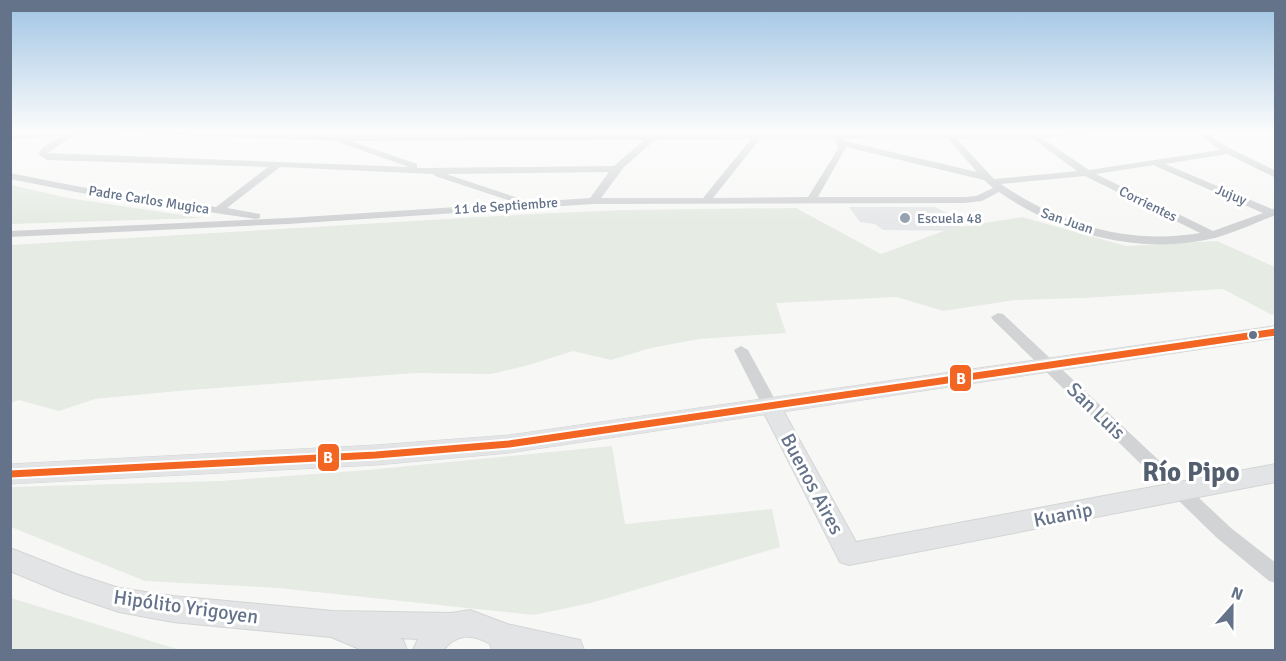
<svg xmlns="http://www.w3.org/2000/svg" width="1286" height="661" viewBox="0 0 1286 661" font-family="Signika,sans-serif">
  <rect width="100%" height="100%" fill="#f7f8f6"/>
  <!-- built -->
  <path fill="#e7e8e9" d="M849,207H935L951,215L964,231L883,230L875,224L860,222Z"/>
  <!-- green -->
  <g fill="#e6ebe4">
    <path d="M11,185L68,198L202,218L11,224Z"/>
    <path d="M796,208L881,254L952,228L1022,217L1126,246L1217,241L1275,267V313L1272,315L1223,289L1083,298L1015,300L943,311L897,297L776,303L786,333L699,339L651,348L611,360L573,351L529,365L491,374L415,373L178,391L95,399L59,411L19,400L11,403V245L532,214L623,210Z"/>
    <path d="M612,446L625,524L772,509L780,547L591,603L534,615L278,588L145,581L11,527V487L220,481L368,470Z"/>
    <path d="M10,598H11L180,650H11Z"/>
  </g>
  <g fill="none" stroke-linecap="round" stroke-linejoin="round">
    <defs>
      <g id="major">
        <path d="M770,398L777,400L780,405L856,542L1276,464V482L849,565L840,562L760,405L763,400Z"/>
        <path d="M10,548L76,574L119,588L173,596L333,611L451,613L470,610L507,624L580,640L584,650H492L490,644C472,633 457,634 443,650H413L418,639L399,638L403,640L407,650H362L331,637L173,622L119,612L63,593L10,571Z"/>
      </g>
      <path id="highway" d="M1276,326V338L509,453L376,465L10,484V464L376,445L509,435Z"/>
    </defs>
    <!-- major casing -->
    <use href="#major" stroke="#d3d5d5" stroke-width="2"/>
    <!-- highway casing -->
    <use href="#highway" stroke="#d2d4d5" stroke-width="1"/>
    <!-- minor -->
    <g fill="#d2d3d5" fill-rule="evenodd">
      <path d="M92,130H188L334,135H651L656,132L660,134L1027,133L1031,130L1037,133L1095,130L1091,133L1042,138L1089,170L1220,150L1193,130H1202L1231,149L1276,171V178L1227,154L1165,164L1272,209L1276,208V215C1255,223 1236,232 1215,238C1142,256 1060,235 999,192L982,201L965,203L594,204L288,224L10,237V231L288,218L517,203L435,176L433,174L280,167L227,208L260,214V218L256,219L81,193L10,179V173L81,187L216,207L268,167L47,160L38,154L42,148L61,136L10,139V133ZM136,133L340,141L341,143L409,167L48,153L74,135ZM751,139L703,198H601L624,167L655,140ZM760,139H835L838,149L808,197L713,198ZM844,139H948L977,172L845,141ZM957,139H1033L1077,171L994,179ZM644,140L614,166L426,168H417V164L351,141ZM846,147L984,180L993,188L976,196L965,197H818ZM1154,165L1155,166L1263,213L1213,231L1096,174ZM609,172L590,198L530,202L446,174ZM1085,176L1200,233C1128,245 1060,225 1001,184Z"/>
      <path d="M998,313L1003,314L1231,528L1276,563V583L1269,581L1217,538L993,320L991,317Z"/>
      <path d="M741,346L748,350L778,405L775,409H765L762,405L734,350Z"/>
    </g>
    <!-- major -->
    <use href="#major" fill="#e3e4e5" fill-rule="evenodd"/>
    <!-- highway -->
    <use href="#highway" fill="#e3e4e5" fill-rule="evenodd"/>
    <defs>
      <path id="bus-1-far1" d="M1267,333L1276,332"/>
      <path id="bus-1" d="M10,474L376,455L509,444L1276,332"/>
    </defs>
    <!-- bus-1-far1 casing -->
    <use href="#bus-1-far1" stroke="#fff" stroke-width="9"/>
    <!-- bus-1 casing -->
    <use href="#bus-1" stroke="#fff" stroke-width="11"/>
    <!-- bus-1-far1 -->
    <use href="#bus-1-far1" stroke="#f26522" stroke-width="5"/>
    <!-- bus-1 -->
    <use href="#bus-1" stroke="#f26522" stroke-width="7"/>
  </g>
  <!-- sky -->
  <linearGradient id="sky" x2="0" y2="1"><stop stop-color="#a0c4e4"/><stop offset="0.59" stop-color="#fbfcfb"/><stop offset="1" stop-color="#fbfcfb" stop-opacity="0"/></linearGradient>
  <rect width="1286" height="222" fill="url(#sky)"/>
  <!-- markers -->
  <circle fill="#97a2b0" stroke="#fff" stroke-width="2" cx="905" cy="218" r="6"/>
  <circle fill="#64738a" stroke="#fff" stroke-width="2" cx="1253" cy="335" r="5"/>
  <g text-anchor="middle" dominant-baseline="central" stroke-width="6" stroke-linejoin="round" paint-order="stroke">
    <!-- far-street labels -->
    <g font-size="14" fill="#64738a" stroke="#fff">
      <text transform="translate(1231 195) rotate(23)">Jujuy</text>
      <text transform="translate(149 200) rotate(9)">Padre Carlos Mugica</text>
      <text transform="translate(1148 204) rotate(26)">Corrientes</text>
      <text transform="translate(506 206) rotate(-4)">11 de Septiembre</text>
      <text transform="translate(1067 221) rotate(19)">San Juan</text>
    </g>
    <!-- far-poi labels -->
    <g font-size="14" fill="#64738a" stroke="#fff" text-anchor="start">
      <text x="917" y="218">Escuela 48</text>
    </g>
    <!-- near-street labels -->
    <g font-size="20" fill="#64738a" stroke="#fff">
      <text transform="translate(1096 411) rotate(44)">San Luis</text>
      <text transform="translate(812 484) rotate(62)">Buenos Aires</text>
      <text transform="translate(1063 515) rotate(-11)">Kuanip</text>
      <text transform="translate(186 607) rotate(8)">Hipólito Yrigoyen</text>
    </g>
    <!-- near-district labels -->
    <g font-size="27" font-weight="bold" fill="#535e6e" stroke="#fff">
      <text x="1191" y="472">Río Pipo</text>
    </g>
  </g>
  <g stroke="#fff" stroke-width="2">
    <rect x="949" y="364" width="23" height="28" rx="6" fill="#f26522"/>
    <rect x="317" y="443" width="23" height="29" rx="6" fill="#f26522"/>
  </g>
  <g font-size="16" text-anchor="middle" font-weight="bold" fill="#fff">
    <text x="961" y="384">B</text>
    <text x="328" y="463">B</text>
  </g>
  <!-- border -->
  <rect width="1286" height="661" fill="none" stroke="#64738a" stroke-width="24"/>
  <!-- north arrow -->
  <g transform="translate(1232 607) rotate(21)" stroke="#ffffff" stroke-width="4.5" paint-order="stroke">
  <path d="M0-4.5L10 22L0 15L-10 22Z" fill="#64738a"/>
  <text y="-9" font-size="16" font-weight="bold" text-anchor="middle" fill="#64738a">N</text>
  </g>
</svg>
